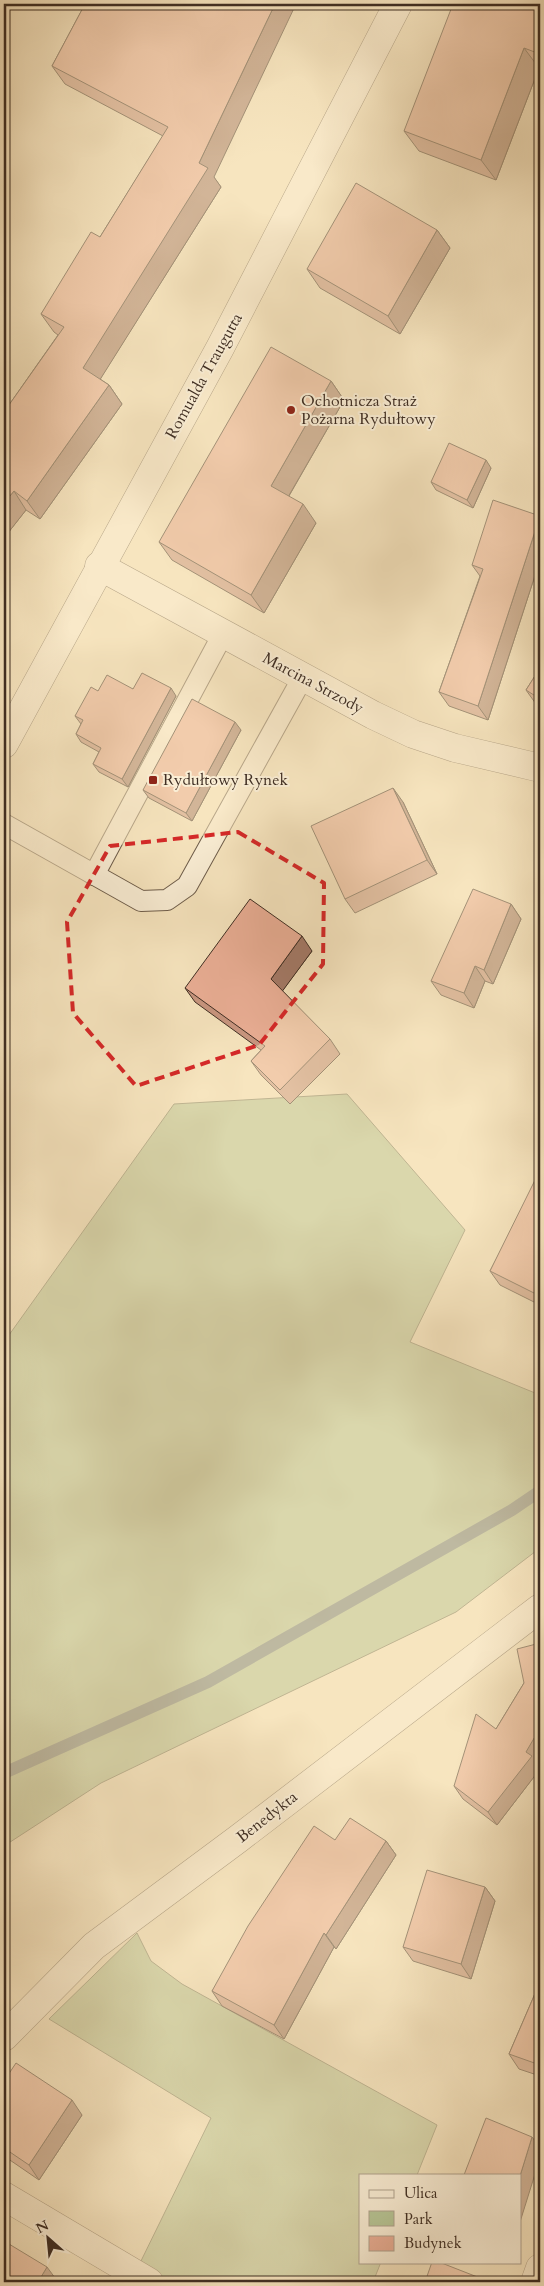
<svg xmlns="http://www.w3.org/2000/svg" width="544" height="2286" viewBox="0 0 544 2286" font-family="Cardo,serif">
  <rect width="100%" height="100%" fill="#f7e5bf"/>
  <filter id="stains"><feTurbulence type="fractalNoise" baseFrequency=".004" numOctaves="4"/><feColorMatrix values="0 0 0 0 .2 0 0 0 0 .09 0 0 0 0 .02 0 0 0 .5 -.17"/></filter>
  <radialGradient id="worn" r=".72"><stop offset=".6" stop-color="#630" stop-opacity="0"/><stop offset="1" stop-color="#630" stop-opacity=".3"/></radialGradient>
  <!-- green -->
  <g fill="#b7c696" stroke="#7b7a5c">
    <path d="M347,1094L465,1230L410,1342L540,1395V1548L456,1612L101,1783L4,1846V1342L174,1104Z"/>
    <path d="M137,1933L151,1961L182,1984L437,2125L417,2175H360V2262H381L373,2282H174L139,2265L211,2118L49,2019Z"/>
  </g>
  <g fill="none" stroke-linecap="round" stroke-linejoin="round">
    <!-- stream -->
    <path stroke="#79847d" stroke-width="12" d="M4,1773L208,1682L512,1510L540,1491"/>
    <defs>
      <g id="service">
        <path d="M4,824L141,901L167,900L187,886L303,677"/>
        <path d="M94,875L223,634"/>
      </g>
      <g id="minor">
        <path d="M99,566L373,715L413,734L455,748L540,768"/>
        <path d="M4,2037L94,1946L238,1839L540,1608"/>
        <path d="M4,2196L149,2282"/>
        <path d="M535,2282L540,2268"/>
      </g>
      <path id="tertiary" d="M4,744L220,348L398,4"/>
    </defs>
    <!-- service casing -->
    <use href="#service" stroke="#6d5c4a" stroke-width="22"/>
    <!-- minor casing -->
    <use href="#minor" stroke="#6d5c4a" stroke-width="29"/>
    <!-- tertiary casing -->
    <use href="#tertiary" stroke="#6d5c4a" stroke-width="29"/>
    <!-- service -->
    <use href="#service" stroke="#faeed5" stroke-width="20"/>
    <!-- minor -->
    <use href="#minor" stroke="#faeed5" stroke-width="28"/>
    <!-- tertiary -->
    <use href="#tertiary" stroke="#faeed5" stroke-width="28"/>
  </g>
  <!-- wall -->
  <g fill="#c99680" stroke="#3f2e23">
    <path d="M85,4L221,187L100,379L109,385L122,404L40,519L26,510L4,538V412L58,335L54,332L41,314L100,237L163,136L65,84L52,66Z"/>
    <path d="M540,4V69L539,68L496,180L419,151L404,131Z"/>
    <path d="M437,230L450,248L400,334L320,288L307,269Z"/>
    <path d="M331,381L344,400L289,496L316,523L264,613L172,560L159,542Z"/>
    <path d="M491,468L473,508L436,490L431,482Z"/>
    <path d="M540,516V560L488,720L449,706L439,692L480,576L472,565Z"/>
    <path d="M540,668V707L536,704L526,690Z"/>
    <path d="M133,689L176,696L128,787L99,772L93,764L99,752L81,742L76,734L81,724L75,716L98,691Z"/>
    <path d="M241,730L192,821L149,798L143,790Z"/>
    <path d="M403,802L437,874L355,913L345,899Z"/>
    <path d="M511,904L521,919L493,984L485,981L474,1008L441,995L431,981Z"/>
    <path d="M312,951L282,991L330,1039L340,1054L290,1104L261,1075L251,1061L261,1050L195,1002L185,988Z"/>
    <path d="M540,1175V1305L500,1285L490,1271Z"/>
    <path d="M540,1643L536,1762L540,1769L497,1825L463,1799L454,1786L496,1729L524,1683Z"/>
    <path d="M335,1840L386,1841L396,1855L336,1949L334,1947L284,2039L222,2006L212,1991Z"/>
    <path d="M485,1887L495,1901L471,1979L413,1961L403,1947Z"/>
    <path d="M540,1982V2076L519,2069L509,2054Z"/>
    <path d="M4,2081L82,2115L39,2180L4,2156Z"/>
  </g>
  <!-- shaded-wall -->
  <g fill="#a47a68" stroke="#3f2e23">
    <path d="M275,4H296L214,177L221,187L96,386L83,368L199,163Z"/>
    <path d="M524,48L539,68L496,180L481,160Z"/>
    <path d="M437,230L450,248L400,334L388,316Z"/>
    <path d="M331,381L344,400L284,504L271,486Z"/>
    <path d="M109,385L122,404L40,519L27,501Z"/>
    <path d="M486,460L491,468L473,508L467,500Z"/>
    <path d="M14,491L26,510L4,538V503Z"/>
    <path d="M303,504L316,523L264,613L251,595Z"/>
    <path d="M540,516V560L488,720L478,706Z"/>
    <path d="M171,688L176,696L128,787L122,779Z"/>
    <path d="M235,722L241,730L192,821L186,813Z"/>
    <path d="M393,788L403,802L437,874L427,860Z"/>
    <path d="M511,904L521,919L493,984L484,970Z"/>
    <path d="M302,936L312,951L281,993L271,979Z"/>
    <path d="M475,966L485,981L474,1008L464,993Z"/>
    <path d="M540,1728V1755L536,1762L540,1769L497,1825L488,1812Z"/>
    <path d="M386,1841L396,1855L336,1949L326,1935Z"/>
    <path d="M485,1887L495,1901L471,1979L461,1964Z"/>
    <path d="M324,1933L334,1947L284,2039L274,2025Z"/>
    <path d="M72,2100L82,2115L39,2180L29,2165Z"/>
    <path d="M532,2137L540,2148V2158L520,2222V2176Z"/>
    <path d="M47,2267L58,2282H38Z"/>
    <path d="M480,2278L483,2282H479Z"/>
  </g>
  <!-- building -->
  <g fill="#eaae95" stroke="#3f2e23">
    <path d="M85,4H275L199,163L208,168L83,368L109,385L27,501L14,491L4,503V412L64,327L41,314L91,232L100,237L168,127L52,66Z"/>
    <path d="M453,4H540V54L524,48L481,160L404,131Z"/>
    <path d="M356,183L437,230L388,316L307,269Z"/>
    <path d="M271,347L331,381L271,486L303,504L251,595L159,542Z"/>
    <path d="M449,443L486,460L467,500L431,482Z"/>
    <path d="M493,500L540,516L478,706L439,692L483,569L472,565Z"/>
    <path d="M540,668V699L526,690Z"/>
    <path d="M142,673L171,688L122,779L93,764L101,748L76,734L83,720L75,716L91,687L98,691L107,675L133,689Z"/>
    <path d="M192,699L235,722L186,813L143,790Z"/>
    <path d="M393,788L427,860L345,899L311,826Z"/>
    <path d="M473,889L511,904L484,970L475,966L464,993L431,981Z"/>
    <path d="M250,899L302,936L271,979L330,1039L280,1090L251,1061L265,1046L185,988Z"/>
    <path d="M538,1174L540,1175V1296L490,1271Z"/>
    <path d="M540,1643V1728L526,1752L532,1756L488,1812L454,1786L476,1714L496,1729L524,1683L517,1649Z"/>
    <path d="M350,1818L386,1841L326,1935L324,1933L274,2025L212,1991L248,1926L314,1826L335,1840Z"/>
    <path d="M427,1870L485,1887L461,1964L403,1947Z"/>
    <path d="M540,1982V2065L509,2054Z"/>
    <path d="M16,2063L72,2100L29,2165L4,2148V2081Z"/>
    <path d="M486,2118L532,2137L520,2176V2175H464Z"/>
    <path d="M4,2241L47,2267L38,2282H4Z"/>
    <path d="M432,2262H439L480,2278L479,2282H425Z"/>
  </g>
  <!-- marked area -->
  <path d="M0 0H544V2286H0ZM238,832L324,883L323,964L259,1045L136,1086L73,1013L67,922L110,846Z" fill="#f7e5bf" fill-opacity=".55" fill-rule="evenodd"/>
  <path fill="none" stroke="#d62828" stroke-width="4" stroke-dasharray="10 6" stroke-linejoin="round" d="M238,832L324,883L323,964L259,1045L136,1086L73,1013L67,922L110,846Z"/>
  <!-- markers -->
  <g fill="#8f2418" stroke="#faeed5" stroke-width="2">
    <circle cx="291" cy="410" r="5"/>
    <rect x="148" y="775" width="10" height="10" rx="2.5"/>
  </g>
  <g text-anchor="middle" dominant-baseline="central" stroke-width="4" stroke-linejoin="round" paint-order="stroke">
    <!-- street labels -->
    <g font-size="16" fill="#3f2e23" stroke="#faeed5">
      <text transform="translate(204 376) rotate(-61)">Romualda Traugutta</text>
      <text transform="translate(313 683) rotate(28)">Marcina Strzody</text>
      <text transform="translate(267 1817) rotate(-38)">Benedykta</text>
    </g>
    <!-- poi labels -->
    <g font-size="16" fill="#3f2e23" stroke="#faeed5" text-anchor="start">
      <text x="301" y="401">Ochotnicza Straż<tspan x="301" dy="18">Pożarna Rydułtowy</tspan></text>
      <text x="163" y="780">Rydułtowy Rynek</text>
    </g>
  </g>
  <!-- margin -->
  <rect width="544" height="2286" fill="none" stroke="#f7e5bf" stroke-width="20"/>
  <rect x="5" y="5" width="534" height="2276" fill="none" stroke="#3f2e23" stroke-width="2.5"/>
  <rect x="10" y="10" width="524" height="2266" fill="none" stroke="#3f2e23"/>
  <!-- legend -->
  <rect x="359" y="2174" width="162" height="90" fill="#faeed5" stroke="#afa18e"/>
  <rect x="369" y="2190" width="25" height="8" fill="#faeed5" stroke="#afa18e"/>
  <text x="404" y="2198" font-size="15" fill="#3f2e23">Ulica</text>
  <rect x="369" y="2211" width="25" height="15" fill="#b7c696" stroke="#afa18e"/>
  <text x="404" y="2224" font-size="15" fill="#3f2e23">Park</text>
  <rect x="369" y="2236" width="25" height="15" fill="#eaae95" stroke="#afa18e"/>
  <text x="404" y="2248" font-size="15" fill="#3f2e23">Budynek</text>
  <!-- north arrow -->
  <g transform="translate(48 2238) rotate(333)" stroke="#faeed5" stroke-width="4" paint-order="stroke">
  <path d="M0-4L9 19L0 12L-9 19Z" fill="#3f2e23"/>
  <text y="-8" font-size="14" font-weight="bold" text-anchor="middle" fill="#3f2e23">N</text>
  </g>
  <rect width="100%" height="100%" filter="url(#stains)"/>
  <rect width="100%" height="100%" fill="url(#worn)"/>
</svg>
